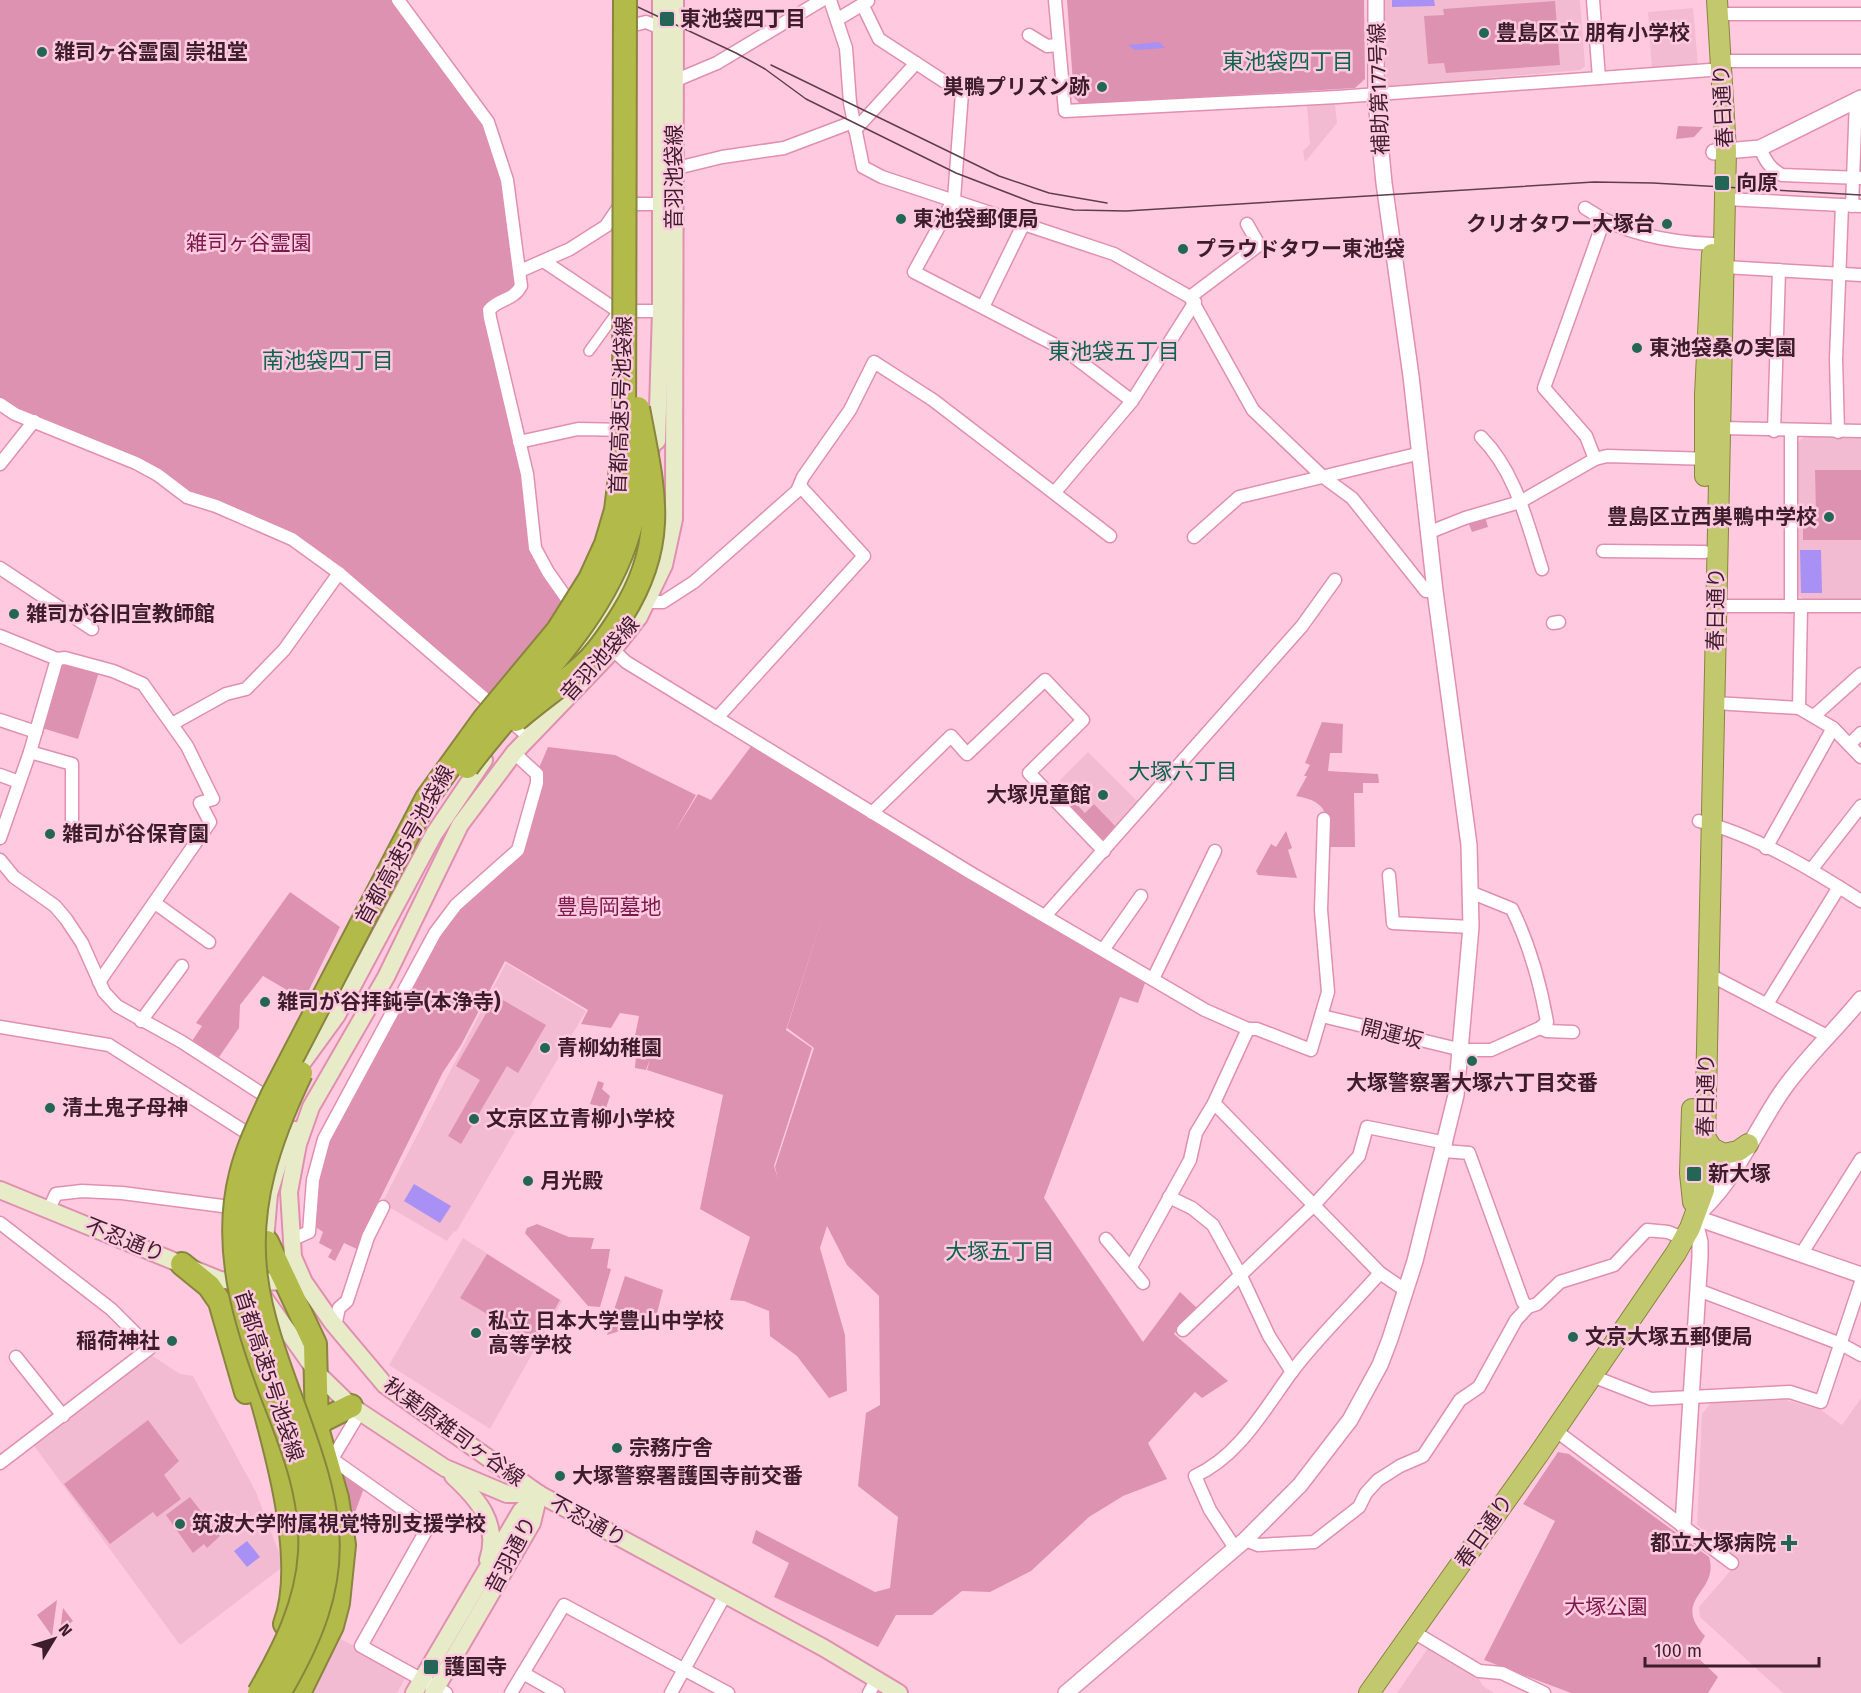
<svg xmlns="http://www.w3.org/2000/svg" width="1861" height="1693" viewBox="0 0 1861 1693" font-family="'Fira Sans','Noto Sans JP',sans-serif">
  <rect width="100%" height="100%" fill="#ffcadf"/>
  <!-- built -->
  <g fill="#f2bbd1">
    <path d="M1385,0H1580L1585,66L1580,70L1388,87L1385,83Z"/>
    <path d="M1693,8L1698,65L1652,70L1648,12Z"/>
    <path d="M1335,104L1337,123L1305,162L1303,151L1310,144L1307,106Z"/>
    <path d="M1861,434V600L1803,599L1796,593L1798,442L1804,437Z"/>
    <path d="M1088,752L1143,807L1121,832L1094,804L1086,813L1057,783Z"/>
    <path d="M506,963L586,1011L456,1232L454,1231L447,1241L382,1203Z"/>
    <path d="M463,1238L562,1301L490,1429L389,1365Z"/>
    <path d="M151,1355L180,1374L193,1376L256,1492L284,1566L180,1645L32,1443Z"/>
    <path d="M1861,1398V1693H1783L1700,1617L1699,1607L1738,1562L1697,1525L1702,1414L1711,1403L1786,1400L1821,1410L1842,1425Z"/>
    <path d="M341,1639L407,1675L397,1693H310Z"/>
    <path d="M1428,1648L1477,1676L1483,1686L1494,1693H1397Z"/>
  </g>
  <!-- green -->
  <g fill="#de92b1" fill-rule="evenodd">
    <path d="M0,0H393L485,124L506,205L517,283L515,289L484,306L485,316L525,479L532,551L565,603L544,634L490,698L292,539L188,494L0,401Z"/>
    <path d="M1067,0H1364L1365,79L1355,88L1080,104L1074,97Z"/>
    <path d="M1555,1L1560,65L1446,73L1444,63L1428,64L1424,16L1444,15L1443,9Z"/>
    <path d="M1678,126L1703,127L1694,137L1676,139Z"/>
    <path d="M1815,470H1861V540H1803V511H1816Z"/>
    <path d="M1480,518L1486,520L1488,527L1472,532L1468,522Z"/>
    <path d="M62,663L99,672L78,739L42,728Z"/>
    <path d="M1322,722L1343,724L1342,753H1330L1328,771L1378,774L1379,783H1363V793H1354L1355,847H1328C1327,817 1331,802 1296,796L1307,776H1304L1310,765L1305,763Z"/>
    <path d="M752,745L1145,983L1138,1003L1120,997L1044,1198L1143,1342L1180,1292L1197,1308L1174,1334L1228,1381L1202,1398L1195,1392L1148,1443L1167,1479L1123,1496L1089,1517L1031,1571L990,1592L962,1591L932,1615H896L878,1647L774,1597L789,1563L752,1543L756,1530L875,1592L890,1588L898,1517L858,1486L866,1413L880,1405L879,1296L847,1265L827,1226L820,1248L845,1335L847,1391L829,1398L797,1356L770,1336L769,1311L744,1301L730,1300L750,1237L700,1209L723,1095L647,1070L650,1059L646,1070L635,1068L636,1054H639L641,1047L649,1051L634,1041L639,1016L620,1013L611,1028L581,1024L588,1010L505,961L461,1045L443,1072L364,1231L359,1250L344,1243L335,1261L328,1257L332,1250L319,1243L323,1232L317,1228L312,1209L326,1141L438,938L461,907L522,852L539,768L548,747L615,755L696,795L674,833L698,794L711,800ZM827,903L787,1028L814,1048L775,1167L778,1179L774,1166L812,1048L786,1030Z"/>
    <path d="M1057,783L1085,813L1094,804L1121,832L1105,850L1048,792Z"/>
    <path d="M1286,831L1292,848L1288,850L1297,878L1258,875L1256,871L1271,844L1276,847Z"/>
    <path d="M290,892L340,927L304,1000L263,976L240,1005L239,1028L219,1057L192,1041L202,1026L196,1023Z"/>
    <path d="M496,996L546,1025L518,1073L507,1066L461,1144L448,1136L480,1080L456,1066Z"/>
    <path d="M598,1081L604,1083L602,1089L610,1096L606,1108L590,1104Z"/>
    <path d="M537,1224L569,1237L594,1238L591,1249H610L607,1268L611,1269L600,1307L588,1306L525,1233L527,1228Z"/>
    <path d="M487,1254L560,1300L536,1343L460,1298Z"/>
    <path d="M625,1276L663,1290L657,1313L635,1326L607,1335L610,1326L617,1327L621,1313L614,1310Z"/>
    <path d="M148,1420L179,1461L164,1475L181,1499L157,1517L153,1512L110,1544L64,1484Z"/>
    <path d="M1558,1452L1569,1454L1709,1557C1720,1593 1670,1598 1705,1636L1694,1654L1718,1677L1708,1693H1571L1484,1660L1555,1521L1523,1504Z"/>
    <path d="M339,1469L364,1488L350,1526Z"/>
    <path d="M190,1497L220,1536L207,1548L204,1544L193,1553L166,1515Z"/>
    <path d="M57,1600L52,1636L37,1615Z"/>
    <path d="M63,1608L73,1621L60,1631Z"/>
  </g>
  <!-- water -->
  <g fill="#a890f5">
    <path d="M1392,0H1434L1435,6L1392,7Z"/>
    <path d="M1159,42L1165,48L1135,50L1128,45Z"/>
    <path d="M1800,550H1821L1822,593H1801Z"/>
    <path d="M414,1184L451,1206L440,1223L404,1201Z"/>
    <path d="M247,1541L260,1557L247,1567L234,1551Z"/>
  </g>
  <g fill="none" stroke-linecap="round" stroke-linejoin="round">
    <defs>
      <path id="pedestrian" d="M589,351L618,311"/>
      <g id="minor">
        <path d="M398,0L488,122L507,180L521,286C513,301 499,298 489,310L490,318L527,474L535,548L548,572L574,609"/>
        <path d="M830,0L846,48L850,103L863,167L882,177L1114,254L1190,297L1253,410L1322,476L1352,498L1426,591H1435"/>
        <path d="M1055,0L1065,111L1337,97L1710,70"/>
        <path d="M1593,0L1599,78"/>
        <path d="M863,6L879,39L962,93L954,199L914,272L1065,350L1132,401"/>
        <path d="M1718,14H1861"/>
        <path d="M838,19L868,1"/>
        <path d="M622,28L646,22L661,28"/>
        <path d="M1029,35L1047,46L1058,45"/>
        <path d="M1721,61H1861"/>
        <path d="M674,81L717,63L822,0"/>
        <path d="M855,130L916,63"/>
        <path d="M1760,148C1765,160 1770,169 1782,175L1861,178"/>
        <path d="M673,169L722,157L784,148L853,122"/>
        <path d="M1726,199L1861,206"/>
        <path d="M1852,206L1856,100"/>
        <path d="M1585,208C1623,234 1667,242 1713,244"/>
        <path d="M545,262L618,311H661"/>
        <path d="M1724,267L1861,275"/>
        <path d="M520,271L570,249L606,226L621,204H661"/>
        <path d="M1190,297L1259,245L1247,224"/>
        <path d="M983,307L1024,223"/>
        <path d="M0,404L15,414L136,463L158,475L187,497L216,506L292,539L339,573L528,736"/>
        <path d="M1721,428L1861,431"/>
        <path d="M1774,431L1779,270"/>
        <path d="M1838,432L1836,359L1842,205"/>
        <path d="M1481,437C1516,472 1527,523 1542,569"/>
        <path d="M519,442L578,429L627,430"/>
        <path d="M1595,459L1586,436L1544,388L1604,220"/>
        <path d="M0,464L34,421"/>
        <path d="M1055,492L1132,401L1195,302"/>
        <path d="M1430,532L1465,518L1520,502L1595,459L1607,456L1712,459"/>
        <path d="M1194,537L1239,497L1421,453"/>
        <path d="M1603,551L1705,552"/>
        <path d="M0,568L92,629"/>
        <path d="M647,602H663L694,582L797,491L803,477L850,410L874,362L933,400L1110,536"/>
        <path d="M1715,606H1861"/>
        <path d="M1791,606V432"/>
        <path d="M1553,623L1559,622"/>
        <path d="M0,636L57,659L65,658L113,671L143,684L187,746L213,799L200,803L210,822L99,982"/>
        <path d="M609,646L626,662L969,872L1205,1010L1248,1029H1257L1311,1050L1328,992L1321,910L1324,819"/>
        <path d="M1715,703L1799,708L1833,728L1861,757"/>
        <path d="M1799,708L1801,607"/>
        <path d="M1814,716L1861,674"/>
        <path d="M717,718L864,556L800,486"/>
        <path d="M0,720L36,732"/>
        <path d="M172,724L226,694L246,689L284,650L339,573"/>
        <path d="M1850,744L1861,733"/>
        <path d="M30,752L72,764V820"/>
        <path d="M0,775L19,782"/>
        <path d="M872,813L951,736L967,754L1045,680L1083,720L1029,773L1104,851"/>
        <path d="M1699,821C1755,835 1813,870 1861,901"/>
        <path d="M0,838L30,752L57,659"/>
        <path d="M1766,848L1833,728"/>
        <path d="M0,860L14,877L55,906L66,919L82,943L104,992L117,1006L182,1042L273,1101"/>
        <path d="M1811,870L1861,806"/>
        <path d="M1389,875L1393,923L1471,927"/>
        <path d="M155,903L209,942"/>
        <path d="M1045,916L1302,626L1335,580"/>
        <path d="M1103,950L1141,896"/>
        <path d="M1708,974L1829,1037"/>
        <path d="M1153,979L1215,851"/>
        <path d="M1767,1004L1839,887"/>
        <path d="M1322,1016L1462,1050H1491L1540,1028L1547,1022C1540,982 1530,946 1512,909L1470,892"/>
        <path d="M141,1021L182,966"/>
        <path d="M0,1027L109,1045L258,1140"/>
        <path d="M1540,1028L1547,1031L1573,1032"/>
        <path d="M1214,1103L1380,1273L1405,1290"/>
        <path d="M1444,1151L1469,1153L1523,1302L1528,1307"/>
        <path d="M1169,1197L1192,1208L1213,1225L1241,1276L1269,1336L1292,1372"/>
        <path d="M49,1209L56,1194L82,1191L122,1193L238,1208"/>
        <path d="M0,1223L111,1309L150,1348L0,1463"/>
        <path d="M1106,1239L1143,1283"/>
        <path d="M291,1240L309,1232L313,1180L324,1139L435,933L456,905L518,850L537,783V774L514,753"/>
        <path d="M1802,1253L1861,1159"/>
        <path d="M1131,1267L1190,1160L1196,1133L1214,1103L1248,1029"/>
        <path d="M1698,1290L1841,1344L1861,1355"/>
        <path d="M335,1326L339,1308L347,1301L368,1237L383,1207"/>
        <path d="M1183,1330L1313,1206L1359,1156L1367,1127L1446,1143"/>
        <path d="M16,1357L63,1416"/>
        <path d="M1592,1376L1651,1399L1790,1392L1821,1402L1861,1282"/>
        <path d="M360,1412L332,1459L428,1527L361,1646L446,1693"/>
        <path d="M1555,1430L1732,1563"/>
        <path d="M1245,1540L1258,1545L1314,1542L1359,1507L1366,1493L1378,1480L1400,1466L1423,1456L1460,1400L1479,1387L1516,1320L1528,1307L1537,1304L1560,1282L1614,1265L1647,1230L1668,1232L1685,1239"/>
        <path d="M1235,1548L1210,1510L1195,1476C1239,1456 1264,1410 1291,1373C1317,1338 1351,1306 1380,1273"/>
        <path d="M1412,1631L1479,1671L1502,1673L1544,1693"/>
        <path d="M523,1673L558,1693"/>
        <path d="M511,1693L564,1605L728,1693"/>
        <path d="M671,1693L725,1595"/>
        <path d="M869,1693L877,1679"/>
      </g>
      <g id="tertiary">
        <path d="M1714,152L1760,148L1861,98"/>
        <path d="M1694,1217C1734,1185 1754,1131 1783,1090C1806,1057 1836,1030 1861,999"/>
        <path d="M1694,1217L1861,1275"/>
        <path d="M1683,1525L1700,1257V1242L1694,1217"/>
        <path d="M1066,1693L1245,1540L1300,1485L1350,1420L1380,1365L1390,1339L1415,1261L1456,1095L1471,927L1469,845L1435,591L1411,376L1384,183L1376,101V0"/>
      </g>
      <g id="secondary">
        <path d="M675,0L674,519L664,565L639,617L613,650L514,753L460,825L386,977L311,1107L298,1144L289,1192L293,1257L304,1282L332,1322L385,1385L539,1494L824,1648L899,1693"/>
        <path d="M657,441L661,311V0"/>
        <path d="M647,460L657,432"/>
        <path d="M552,681L610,611L638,555"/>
        <path d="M289,1081L337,1015L434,834L484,760"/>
        <path d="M0,1190L220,1280L294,1282"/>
        <path d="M264,1252L269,1194L279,1161L295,1130"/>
        <path d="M262,1295L318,1374L351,1406L445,1468L507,1494H539"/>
        <path d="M453,1476C478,1499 500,1524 488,1560"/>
        <path d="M414,1693L521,1511L539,1494"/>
        <path d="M433,1693L532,1523L539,1494"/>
      </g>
      <g id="trunk">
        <path d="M1705,476V395L1712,254"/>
        <path d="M1692,1109L1690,1173L1693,1202"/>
        <path d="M1705,1137L1712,1148L1724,1154L1738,1151L1748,1144"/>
        <path d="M1369,1693L1538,1455L1676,1253L1690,1228L1704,1190L1726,151L1717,0"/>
      </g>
      <g id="motorway">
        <path d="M267,1242L315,1344L317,1428L337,1498L344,1545L338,1603L332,1626L299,1693"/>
        <path d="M182,1264L209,1286L220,1302L246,1392"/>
        <path d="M253,1368C272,1434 310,1558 285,1624"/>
        <path d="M317,1428L323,1420L351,1406"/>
      </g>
    </defs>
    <!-- pedestrian casing -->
    <use href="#pedestrian" stroke="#e18fb1" stroke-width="12"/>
    <!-- minor casing -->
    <use href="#minor" stroke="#e18fb1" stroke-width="15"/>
    <!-- tertiary casing -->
    <use href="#tertiary" stroke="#e18fb1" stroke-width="18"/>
    <!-- secondary casing -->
    <use href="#secondary" stroke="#e18fb1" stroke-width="20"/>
    <!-- trunk casing -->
    <use href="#trunk" stroke="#89843e" stroke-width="22"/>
    <!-- motorway casing -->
    <use href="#motorway" stroke="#89843e" stroke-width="26"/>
    <!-- pedestrian -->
    <use href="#pedestrian" stroke="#fff" stroke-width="9"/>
    <!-- minor -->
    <use href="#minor" stroke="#fff" stroke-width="12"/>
    <!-- tertiary -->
    <use href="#tertiary" stroke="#fff" stroke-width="15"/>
    <!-- secondary -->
    <use href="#secondary" stroke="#e8ebc8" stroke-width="16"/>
    <!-- trunk -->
    <use href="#trunk" stroke="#c2c86e" stroke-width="20"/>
    <!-- motorway -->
    <use href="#motorway" stroke="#b2bb49" stroke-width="22"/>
    <!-- tram -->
    <g stroke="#603c4c" stroke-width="1.5">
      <path d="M623,0L736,53L765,69L806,99L956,173L1034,203L1074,210L1126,211L1594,182L1653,183L1861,195"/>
      <path d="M771,65L999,176L1049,193L1107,203"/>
    </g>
    <defs>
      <g id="motorway-bridge">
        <path d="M516,720C539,700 565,683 587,662C601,648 612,631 622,615C669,540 653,489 638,408"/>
        <path d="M467,767C522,693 600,626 628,535C637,507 637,477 637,448"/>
        <path d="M259,1693C284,1649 307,1605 310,1553C313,1501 295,1452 276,1404C248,1331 221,1252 241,1174C248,1146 261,1120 273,1094L427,798L484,719L558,630L590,579L606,544L616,510L624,444L625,0"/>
        <path d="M279,1693C350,1572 335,1517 288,1391C275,1355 261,1317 256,1278C246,1204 270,1138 301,1073"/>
      </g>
    </defs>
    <!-- motorway-bridge casing -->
    <use href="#motorway-bridge" stroke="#89843e" stroke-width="26" stroke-linecap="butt"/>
    <!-- motorway-bridge -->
    <use href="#motorway-bridge" stroke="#b2bb49" stroke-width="22"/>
  </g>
  <!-- markers -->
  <g fill="#246655" stroke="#ffcadf" stroke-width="2">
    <rect x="659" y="11" width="16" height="16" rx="3"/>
    <circle cx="1484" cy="33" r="6"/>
    <circle cx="42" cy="52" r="6"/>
    <circle cx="1102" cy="87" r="6"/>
    <rect x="1714" y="175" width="16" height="16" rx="3"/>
    <circle cx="901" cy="219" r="6"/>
    <circle cx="1667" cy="224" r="6"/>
    <circle cx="1183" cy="249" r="6"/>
    <circle cx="1637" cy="348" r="6"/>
    <circle cx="1829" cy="517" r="6"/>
    <circle cx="14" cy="614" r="6"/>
    <circle cx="1103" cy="795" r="6"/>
    <circle cx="50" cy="834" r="6"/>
    <circle cx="265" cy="1002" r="6"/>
    <circle cx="545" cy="1048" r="6"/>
    <circle cx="1472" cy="1061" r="6"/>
    <circle cx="50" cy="1108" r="6"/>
    <circle cx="474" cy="1119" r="6"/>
    <rect x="1686" y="1166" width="16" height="16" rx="3"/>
    <circle cx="528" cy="1181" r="6"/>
    <circle cx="476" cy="1333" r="6"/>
    <circle cx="1573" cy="1337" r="6"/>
    <circle cx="172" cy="1341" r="6"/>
    <circle cx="617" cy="1448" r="6"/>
    <circle cx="560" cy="1476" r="6"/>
    <circle cx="180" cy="1524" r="6"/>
    <path d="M1786 1534h6v6h6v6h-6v6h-6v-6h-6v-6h6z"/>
    <rect x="423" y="1659" width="16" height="16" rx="3"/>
  </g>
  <g text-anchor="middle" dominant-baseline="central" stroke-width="5" stroke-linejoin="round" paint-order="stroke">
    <!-- poi labels -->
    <g font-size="21" font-weight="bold" fill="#3d1d2b" stroke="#ffcadf" text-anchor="start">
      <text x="680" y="19">東池袋四丁目</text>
      <text x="1496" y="33">豊島区立 朋有小学校</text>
      <text x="54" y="52">雑司ヶ谷霊園 崇祖堂</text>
      <text x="1090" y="87" text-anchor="end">巣鴨プリズン跡</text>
      <text x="1736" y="183">向原</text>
      <text x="913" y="219">東池袋郵便局</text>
      <text x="1655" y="224" text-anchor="end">クリオタワー大塚台</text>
      <text x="1195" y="249">プラウドタワー東池袋</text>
      <text x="1649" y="348">東池袋桑の実園</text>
      <text x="1817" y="517" text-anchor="end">豊島区立西巣鴨中学校</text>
      <text x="26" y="614">雑司が谷旧宣教師館</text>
      <text x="1091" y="795" text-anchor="end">大塚児童館</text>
      <text x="62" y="834">雑司が谷保育園</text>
      <text x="277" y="1002">雑司が谷拝鈍亭(本浄寺)</text>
      <text x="557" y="1048">青柳幼稚園</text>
      <text x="1472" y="1083" text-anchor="middle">大塚警察署大塚六丁目交番</text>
      <text x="62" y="1108">清土鬼子母神</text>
      <text x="486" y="1119">文京区立青柳小学校</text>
      <text x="1708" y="1174">新大塚</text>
      <text x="540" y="1181">月光殿</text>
      <text x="488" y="1321">私立 日本大学豊山中学校<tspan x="488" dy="24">高等学校</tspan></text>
      <text x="1585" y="1337">文京大塚五郵便局</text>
      <text x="160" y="1341" text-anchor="end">稲荷神社</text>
      <text x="629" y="1448">宗務庁舎</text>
      <text x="572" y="1476">大塚警察署護国寺前交番</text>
      <text x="192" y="1524">筑波大学附属視覚特別支援学校</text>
      <text x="1776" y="1543" text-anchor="end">都立大塚病院</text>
      <text x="444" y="1667">護国寺</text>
    </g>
    <!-- street labels -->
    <g font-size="21" fill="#3d1d2b" stroke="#ffcadf">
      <text transform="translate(1379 89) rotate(-92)">補助第177号線</text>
      <text transform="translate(1723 106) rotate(-93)">春日通り</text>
      <text transform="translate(674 177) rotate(-90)">音羽池袋線</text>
      <text transform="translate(621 405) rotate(-88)">首都高速5号池袋線</text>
      <text transform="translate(1716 609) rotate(-89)">春日通り</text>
      <text transform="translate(600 659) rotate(-48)">音羽池袋線</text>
      <text transform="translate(405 845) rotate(-61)">首都高速5号池袋線</text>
      <text transform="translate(1392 1034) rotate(14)">開運坂</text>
      <text transform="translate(1706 1095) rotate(-89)">春日通り</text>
      <text transform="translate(125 1240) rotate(22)">不忍通り</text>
      <text transform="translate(269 1376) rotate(72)">首都高速5号池袋線</text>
      <text transform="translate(454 1432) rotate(36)">秋葉原雑司ヶ谷線</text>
      <text transform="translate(588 1521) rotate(29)">不忍通り</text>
      <text transform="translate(1484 1531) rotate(-55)">春日通り</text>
      <text transform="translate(511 1555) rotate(-62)">音羽通り</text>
    </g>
    <!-- park labels -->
    <g font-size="21" fill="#7b194d" stroke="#ffcadf">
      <text x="249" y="243">雑司ヶ谷霊園</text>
      <text x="609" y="907">豊島岡墓地</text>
      <text x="1606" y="1607">大塚公園</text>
    </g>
    <!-- neighbourhood labels -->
    <g font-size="22" fill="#116351" stroke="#ffcadf">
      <text x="1288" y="61">東池袋四丁目</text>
      <text x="1114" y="351">東池袋五丁目</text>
      <text x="328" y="360">南池袋四丁目</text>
      <text x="1183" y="771">大塚六丁目</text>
      <text x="1000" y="1251">大塚五丁目</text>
    </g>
  </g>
  <!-- north arrow -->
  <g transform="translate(54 1639) rotate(52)" stroke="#ffcadf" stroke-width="4.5" paint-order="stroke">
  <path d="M0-4.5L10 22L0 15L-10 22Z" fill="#3d1d2b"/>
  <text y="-9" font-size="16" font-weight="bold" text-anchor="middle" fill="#3d1d2b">N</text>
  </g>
  <!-- scale -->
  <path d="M1645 1657v9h174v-9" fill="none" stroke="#3d1d2b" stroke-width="3"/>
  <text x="1654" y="1657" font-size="18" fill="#3d1d2b" stroke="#ffcadf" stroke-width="4.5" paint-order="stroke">100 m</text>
</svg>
